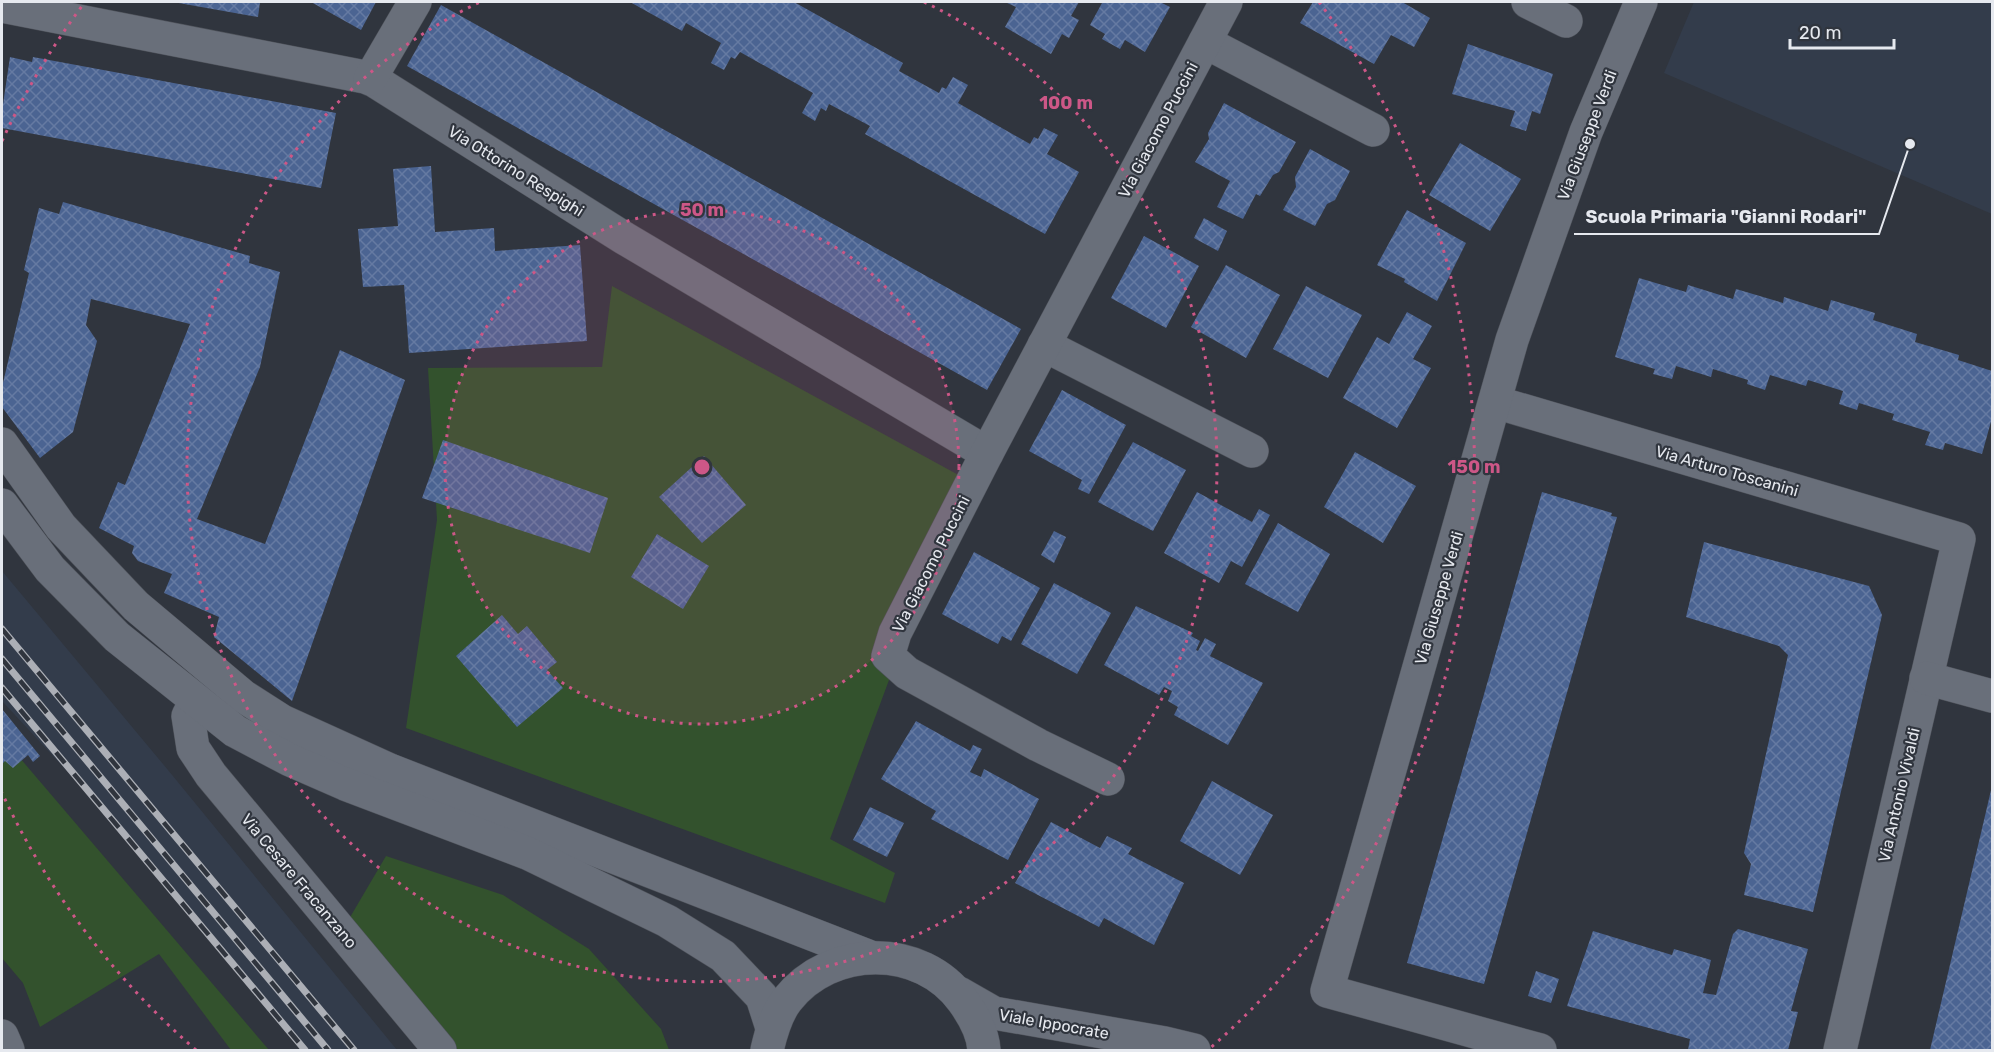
<svg xmlns="http://www.w3.org/2000/svg" width="1994" height="1052" viewBox="0 0 1994 1052" font-family="Rubik,sans-serif">
  <defs>
    <pattern id="building-cross-hatch" width="8" height="8" patternUnits="userSpaceOnUse" patternTransform="scale(1.5)"><rect width="8" height="8" fill="#4b6492"/><path d="M0 0l8 8M0 8l8-8" fill="none" stroke="#657aa2"/></pattern>
  </defs>
  <rect width="100%" height="100%" fill="#30353e"/>
  <!-- built -->
  <g fill="#333c4b">
    <path d="M1694,2H1992V214L1664,73Z"/>
    <path d="M2,571L168,770L397,1050H305L132,841L2,701Z"/>
  </g>
  <!-- garden -->
  <g fill="#33522d">
    <path d="M612,286L964,478L830,839L895,873L885,903L406,728L437,520L428,368L602,367Z"/>
    <path d="M2,737L269,1050H231L159,954L40,1027L23,983L2,958Z"/>
    <path d="M386,856L503,895L589,949L661,1029L669,1050H458L349,919Z"/>
  </g>
  <!-- building -->
  <g fill="url(#building-cross-hatch)">
    <path d="M173,2H260L258,17Z"/>
    <path d="M311,2H376L361,30Z"/>
    <path d="M630,2H794L903,63L899,71L939,93L942,87L946,89L953,77L968,85L958,103L1030,144L1034,137L1038,139L1044,128L1058,135L1047,154L1079,172L1045,234L865,134L870,126L829,104L826,111L821,108L815,121L802,113L813,93L740,52L735,59L731,57L724,70L711,63L721,43L686,23L682,31Z"/>
    <path d="M1005,2H1079L1071,16L1079,20L1069,38L1062,34L1051,54L1005,27L1016,7Z"/>
    <path d="M1099,2H1160L1170,7L1145,52L1125,40L1120,49L1102,39L1105,34L1090,25L1102,3Z"/>
    <path d="M1313,2H1402L1430,18L1414,47L1391,35L1374,64L1300,23Z"/>
    <path d="M441,5L1021,329L987,390L407,66Z"/>
    <path d="M1468,44L1553,74L1540,114L1532,111L1526,131L1510,126L1515,111L1452,94Z"/>
    <path d="M10,57L32,62L33,57L336,113L321,188L2,128V111Z"/>
    <path d="M1224,103L1296,142L1279,172L1273,175L1260,196L1256,194L1243,219L1217,207L1230,181L1195,162L1209,139L1208,133Z"/>
    <path d="M1460,143L1521,179L1490,231L1429,195Z"/>
    <path d="M1310,149L1350,171L1335,200L1327,204L1315,226L1283,210L1296,187L1295,177Z"/>
    <path d="M431,166L435,232L494,228L495,251L580,245L587,341L409,353L404,285L363,287L358,229L398,226L393,169Z"/>
    <path d="M63,202L250,256L249,263L280,272L260,367L197,519L265,544L340,350L405,380L292,701L214,637L219,617L164,593L172,574L138,561L132,553L134,546L99,528L118,482L125,485L190,324L91,299L86,325L97,341L73,432L40,458L2,407V387L29,273L24,270L39,208L59,214Z"/>
    <path d="M1407,210L1466,243L1437,301L1404,282L1405,279L1377,265Z"/>
    <path d="M1204,218L1227,231L1218,251L1194,238Z"/>
    <path d="M1144,236L1199,266L1166,328L1111,298Z"/>
    <path d="M1226,265L1280,295L1246,358L1191,327Z"/>
    <path d="M1639,278L1686,292L1688,285L1733,299L1736,289L1783,303L1784,297L1828,311L1831,300L1875,313L1873,320L1917,334L1915,342L1959,355L1958,360L1992,371V418L1982,454L1945,443L1943,450L1925,445L1930,432L1892,420L1894,414L1859,403L1857,410L1839,404L1843,391L1808,380L1806,386L1770,375L1765,390L1747,384L1748,380L1713,369L1711,377L1676,366L1672,379L1653,374L1655,369L1615,357Z"/>
    <path d="M1306,286L1362,315L1328,378L1273,349Z"/>
    <path d="M1407,312L1432,326L1413,359L1431,368L1397,428L1343,398L1377,337L1389,344Z"/>
    <path d="M1062,390L1126,425L1089,494L1078,489L1082,480L1029,451Z"/>
    <path d="M443,440L608,498L590,553L422,498Z"/>
    <path d="M1133,442L1186,470L1153,531L1098,502Z"/>
    <path d="M1355,452L1416,486L1383,543L1324,507Z"/>
    <path d="M704,456L746,505L702,543L659,497Z"/>
    <path d="M1197,492L1252,522L1259,509L1270,515L1242,567L1231,561L1219,583L1164,553Z"/>
    <path d="M1542,492L1612,513L1611,516L1617,517L1484,984L1407,963Z"/>
    <path d="M1278,523L1330,554L1298,612L1245,584Z"/>
    <path d="M1054,531L1066,537L1054,563L1041,555Z"/>
    <path d="M657,534L709,566L683,609L631,577Z"/>
    <path d="M1704,542L1869,586L1882,615L1813,912L1744,895L1751,864L1744,853L1788,655L1779,646L1686,617Z"/>
    <path d="M974,552L1040,588L1011,641L1002,636L998,644L942,614Z"/>
    <path d="M1054,583L1111,613L1077,674L1021,644Z"/>
    <path d="M1136,606L1193,633L1191,636L1200,641L1196,650L1198,651L1205,638L1216,644L1210,656L1263,683L1228,745L1174,715L1178,707L1168,701L1172,691L1164,687L1159,695L1104,665Z"/>
    <path d="M502,615L518,634L527,626L557,662L547,670L563,688L517,727L456,656Z"/>
    <path d="M2,709L40,756L33,762L28,755L13,768L5,761L2,764Z"/>
    <path d="M916,721L970,751L973,745L982,749L970,772L981,777L984,769L1039,799L1008,860L931,819L936,811L881,779Z"/>
    <path d="M1212,781L1273,815L1240,875L1180,841Z"/>
    <path d="M1992,786V1050H1930Z"/>
    <path d="M870,807L904,823L887,857L853,840Z"/>
    <path d="M1051,822L1100,848L1107,836L1132,848L1128,854L1184,883L1154,945L1104,918L1099,927L1015,883Z"/>
    <path d="M1738,929L1808,949L1791,1011L1798,1012L1788,1050H1688L1690,1039L1567,1006L1593,931L1672,955L1674,949L1711,960L1703,993L1716,995L1733,934Z"/>
    <path d="M1536,971L1559,979L1551,1003L1528,996Z"/>
  </g>
  <g fill="none" stroke-linecap="round" stroke-linejoin="round">
    <defs>
      <g id="street">
        <path d="M1528,2L1566,21"/>
        <path d="M2,6L370,78L624,238L987,453"/>
        <path d="M1205,42L1373,130"/>
        <path d="M370,79L415,2"/>
        <path d="M1044,345L1252,451"/>
        <path d="M1495,402L1959,539L1840,1050"/>
        <path d="M1926,678L1992,696"/>
        <path d="M196,701L188,716L193,748L211,775L440,1050"/>
        <path d="M1108,779L1038,745L907,673L888,656L895,633L987,453L1226,2"/>
        <path d="M2,1036L8,1050"/>
        <path d="M1540,1050L1327,991L1512,340L1586,132L1641,2"/>
      </g>
      <g id="secondary">
        <path d="M2,444L61,527L136,606L243,696L282,721L390,770L868,956"/>
        <path d="M2,505L50,569L117,637L235,731L290,760L345,784L527,853L667,921L723,956L762,997L772,1028"/>
        <path d="M959,993L994,1013L1165,1043L1194,1050"/>
        <path d="M767,1050C771,1033 776,1014 787,1000C831,944 921,943 963,1001C973,1015 983,1032 984,1050"/>
      </g>
    </defs>
    <!-- street casing -->
    <use href="#street" stroke="#4e525a" stroke-width="34"/>
    <!-- secondary casing -->
    <use href="#secondary" stroke="#4e525a" stroke-width="34"/>
    <!-- street -->
    <use href="#street" stroke="#696f7a" stroke-width="33"/>
    <!-- secondary -->
    <use href="#secondary" stroke="#696f7a" stroke-width="33"/>
    <defs>
      <g id="rail">
        <path d="M2,629L354,1050"/>
        <path d="M2,659L328,1050"/>
        <path d="M2,688L305,1050"/>
      </g>
    </defs>
    <!-- rail casing -->
    <use href="#rail" stroke="#acafb6" stroke-width="7"/>
    <!-- rail -->
    <use href="#rail" stroke="#30353e" stroke-width="4.5" stroke-dasharray="14" stroke-linecap="butt"/>
  </g>
  <!-- distance rings -->
  <circle cx="702" cy="467" r="257" fill="#cd5787" fill-opacity=".12"/>
  <g fill="none" stroke="#cd5787" stroke-width="3" stroke-dasharray="3 6">
    <circle cx="702" cy="467" r="257"/>
    <path d="M924 2A515 515 0 1 1 480 2"/>
    <path d="M196 1050A772 772 0 0 1 2 793M2 141A772 772 0 0 1 85 2M1319 2A772 772 0 0 1 1208 1050"/>
  </g>
  <g text-anchor="middle" dominant-baseline="central" stroke-width="4.5" stroke-linejoin="round" paint-order="stroke">
    <!-- street labels -->
    <g font-size="16" fill="#e6e9ef" stroke="#30353e">
      <text transform="translate(1158 130) rotate(-62)">Via Giacomo Puccini</text>
      <text transform="translate(1587 135) rotate(-69)">Via Giuseppe Verdi</text>
      <text transform="translate(516 171) rotate(32)">Via Ottorino Respighi</text>
      <text transform="translate(1727 471) rotate(16)">Via Arturo Toscanini</text>
      <text transform="translate(931 564) rotate(-63)">Via Giacomo Puccini</text>
      <text transform="translate(1439 598) rotate(-74)">Via Giuseppe Verdi</text>
      <text transform="translate(1899 795) rotate(-77)">Via Antonio Vivaldi</text>
      <text transform="translate(299 881) rotate(50)">Via Cesare Fracanzano</text>
      <text transform="translate(1054 1024) rotate(10)">Viale Ippocrate</text>
    </g>
  </g>
  <circle cx="702" cy="467" r="9" fill="#cd5787" stroke="#30353e" stroke-width="3"/>
  <g font-size="18" text-anchor="middle" font-weight="bold" fill="#cd5787" stroke="#30353e" stroke-width="4.5" stroke-linejoin="round" paint-order="stroke">
    <text x="1066" y="109">100 m</text>
    <text x="702" y="216">50 m</text>
    <text x="1474" y="473">150 m</text>
  </g>
  <!-- callouts -->
  <path fill="none" stroke="#e6e9ef" stroke-width="2" d="M1910 144L1879 234H1574"/>
  <circle fill="#e6e9ef" stroke="#30353e" stroke-width="2" cx="1910" cy="144" r="6"/>
  <g font-size="18" text-anchor="middle" font-weight="bold" fill="#e6e9ef" stroke="#30353e" stroke-width="4.5" stroke-linejoin="round" paint-order="stroke">
    <text x="1726" y="223">Scuola Primaria "Gianni Rodari"</text>
  </g>
  <!-- border -->
  <rect width="1994" height="1052" fill="none" stroke="#e6e9ef" stroke-width="6"/>
  <!-- scale -->
  <path d="M1790 39v9h104v-9" fill="none" stroke="#e6e9ef" stroke-width="3"/>
  <text x="1799" y="39" font-size="18" fill="#e6e9ef" stroke="#30353e" stroke-width="4.5" paint-order="stroke">20 m</text>
</svg>
